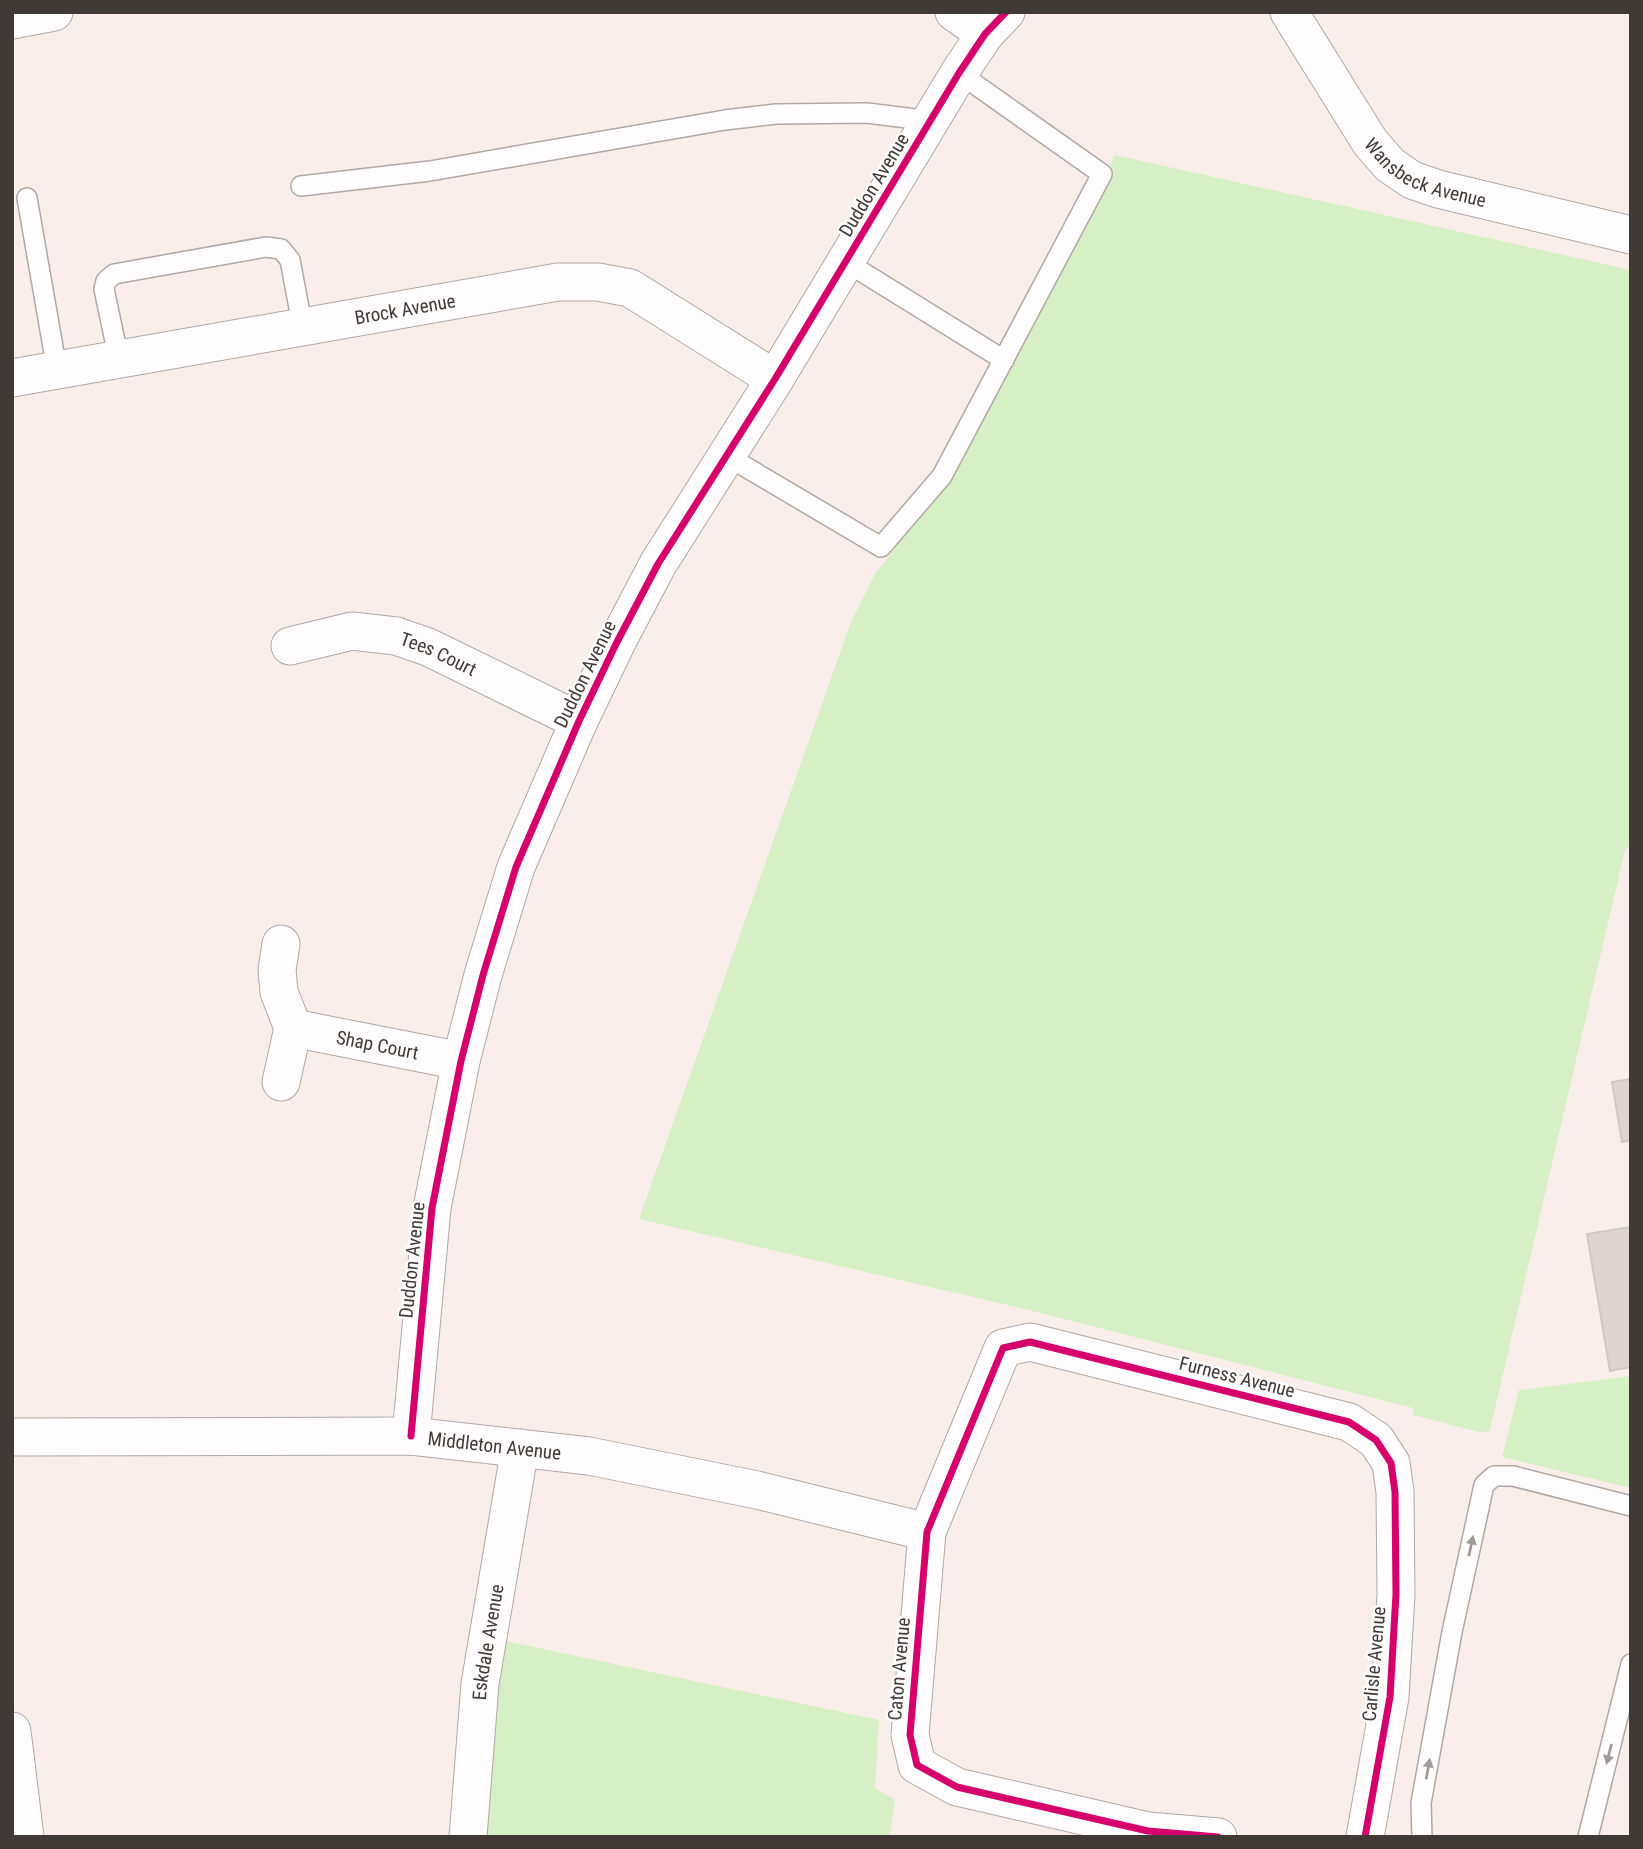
<svg xmlns="http://www.w3.org/2000/svg" width="1643" height="1849" viewBox="0 0 1643 1849" font-family="'Roboto Condensed',sans-serif">
  <rect width="100%" height="100%" fill="#f9eeea"/>
  <!-- green -->
  <g fill="#d7efc5">
    <path d="M1115,155L1631,270V844L1625,850L1490,1430L1483,1433L1413,1415V1408L1033,1311L639,1219L851,622L875,574L948,480Z"/>
    <path d="M1631,1376V1488L1502,1457L1519,1390Z"/>
    <path d="M487,1637L879,1720L875,1788L895,1800L890,1837H468Z"/>
  </g>
  <!-- building -->
  <g fill="#ded5d2" stroke="#d0c8c4" stroke-width="2">
    <path d="M1631,1079V1140L1622,1142L1612,1082Z"/>
    <path d="M1631,1227V1367L1610,1371L1587,1234Z"/>
  </g>
  <g fill="none" stroke-linecap="round" stroke-linejoin="round">
    <defs>
      <g id="service">
        <path d="M301,186L430,171L725,120L776,114L867,113L931,121"/>
        <path d="M27,198L57,370"/>
        <path d="M846,262L1004,360"/>
        <path d="M119,360L104,289L106,281L114,274L266,247L281,249L290,260L303,329"/>
        <path d="M727,456L881,547L942,476L1102,174L959,73"/>
        <path d="M1422,1837L1421,1803L1452,1632L1484,1485L1494,1476H1513L1631,1506"/>
        <path d="M1588,1837L1631,1664"/>
      </g>
      <g id="minor">
        <path d="M954,12L985,34"/>
        <path id="s1" d="M1289,12L1370,142L1390,165L1412,180L1438,189L1631,235"/>
        <path d="M12,20L54,12"/>
        <path id="s2" d="M12,378L558,282H598L630,288L775,379"/>
        <path id="s3" d="M290,646L352,631L396,636L428,647L579,721"/>
        <path id="s4" d="M293,1028L461,1061"/>
        <path d="M281,1082L293,1028L279,992L277,970L281,944"/>
        <path d="M411,1436L432,1208L461,1061L483,975L516,867L579,721L617,642L658,564L775,379L959,73L985,34L1006,12"/>
        <path id="s5" d="M12,1437L411,1436L589,1456L757,1490L927,1532"/>
        <path d="M12,1731L25,1837"/>
        <path id="s6" d="M468,1837L480,1684L520,1448"/>
        <path d="M1218,1837L1148,1831L957,1787L917,1765L910,1735L927,1532L1003,1348L1030,1342L1349,1422L1376,1440L1391,1463L1395,1492L1396,1594L1390,1697L1365,1837"/>
      </g>
    </defs>
    <!-- service casing -->
    <use href="#service" stroke="#b0a8a5" stroke-width="22"/>
    <!-- minor casing -->
    <use href="#minor" stroke="#b0a8a5" stroke-width="39"/>
    <!-- service -->
    <use href="#service" stroke="#fefcfc" stroke-width="19"/>
    <!-- minor -->
    <use href="#minor" stroke="#fefcfc" stroke-width="37"/>
    <defs>
      <g id="cycleway">
        <path d="M411,1436L432,1208L461,1061L483,975L516,867L579,721L617,642L658,564L775,379L959,73L985,34L1006,12"/>
        <path d="M1218,1837L1148,1831L957,1787L917,1765L910,1735L927,1532L1003,1348L1030,1342L1349,1422L1376,1440L1391,1463L1395,1492L1396,1594L1390,1697L1365,1837"/>
      </g>
    </defs>
    <!-- cycleway casing -->
    <use href="#cycleway" stroke="#fdfdfd" stroke-width="11"/>
    <!-- cycleway -->
    <use href="#cycleway" stroke="#d6006c" stroke-width="7"/>
  </g>
  <!-- one-way arrows -->
  <defs><path id="oneway-solid" d="M-6-.8H1V-3.2L6.5 0L1 3.2V.8H-6Z" transform="scale(1.75)"/></defs>
  <g fill="#a09a99">
    <use href="#oneway-solid" transform="translate(1471 1546) rotate(-78)"/>
    <use href="#oneway-solid" transform="translate(1609 1754) rotate(104)"/>
    <use href="#oneway-solid" transform="translate(1428 1769) rotate(-80)"/>
  </g>
  <g text-anchor="middle" dominant-baseline="central" stroke-width="5" stroke-linejoin="round" paint-order="stroke">
    <!-- street labels -->
    <g font-size="19" fill="#413936" stroke="#fdfdfd">
      <text stroke="none"><textPath href="#s1" startOffset="219">Wansbeck Avenue</textPath></text>
      <text transform="translate(874 185) rotate(-59)">Duddon Avenue</text>
      <text stroke="none"><textPath href="#s2" startOffset="399">Brock Avenue</textPath></text>
      <text stroke="none"><textPath href="#s3" startOffset="154">Tees Court</textPath></text>
      <text transform="translate(585 674) rotate(-64)">Duddon Avenue</text>
      <text stroke="none"><textPath href="#s4" startOffset="86">Shap Court</textPath></text>
      <text transform="translate(412 1260) rotate(-84)">Duddon Avenue</text>
      <text transform="translate(1237 1377) rotate(14)">Furness Avenue</text>
      <text stroke="none"><textPath href="#s5" startOffset="483">Middleton Avenue</textPath></text>
      <text stroke="none"><textPath href="#s6" startOffset="196">Eskdale Avenue</textPath></text>
      <text transform="translate(1374 1664) rotate(-85)">Carlisle Avenue</text>
      <text transform="translate(899 1669) rotate(-85)">Caton Avenue</text>
    </g>
  </g>
  <!-- border -->
  <rect width="1643" height="1849" fill="none" stroke="#413936" stroke-width="28"/>
</svg>
